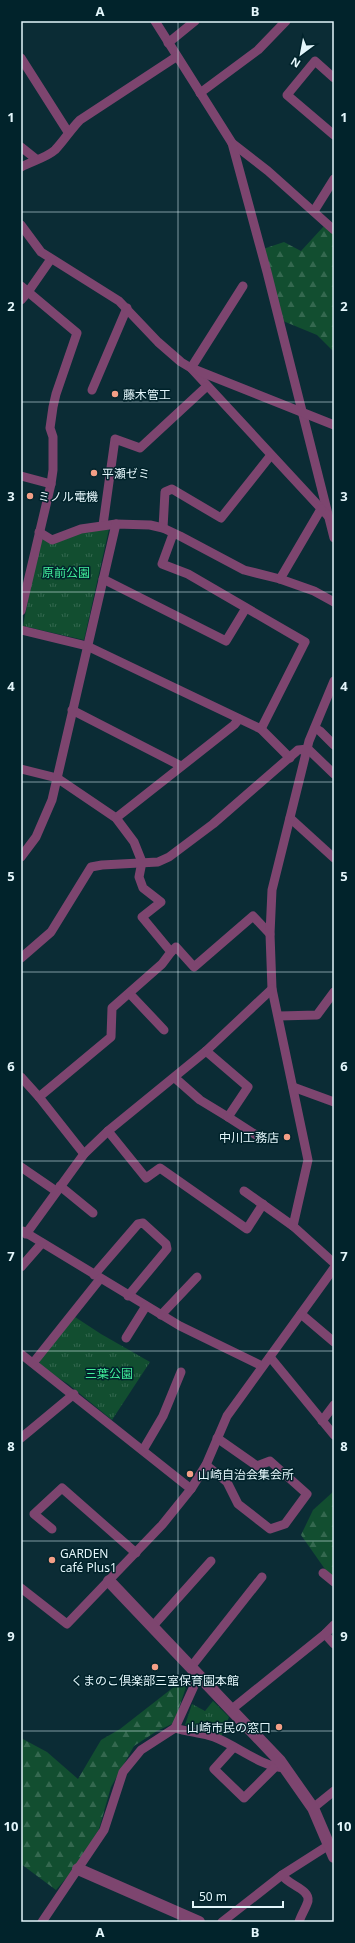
<svg xmlns="http://www.w3.org/2000/svg" width="355" height="1943" viewBox="0 0 355 1943" font-family="'Noto Sans','Noto Sans JP',sans-serif">
  <defs>
    <pattern id="grass-tufts" width="24" height="20" patternUnits="userSpaceOnUse"><rect width="24" height="20" fill="#124e30"/><path d="M3 7l-1-3M5 7V3M7 7l1-3M15 17l-1-3M17 17v-4M19 17l1-3" fill="none" stroke="#34684f"/></pattern>
    <pattern id="forest-firs" width="22" height="20" patternUnits="userSpaceOnUse"><rect width="22" height="20" fill="#124e30"/><path d="M5 1l3.5 6h-7zM16 11l3.5 6h-7z" fill="#34684f"/></pattern>
  </defs>
  <rect width="100%" height="100%" fill="#0b2c35"/>
  <!-- grass -->
  <g fill="url(#grass-tufts)">
    <path d="M109,529L84,640L23,626L40,536L52,540L83,531Z"/>
    <path d="M75,1317L101,1334L150,1362L112,1420L68,1384L41,1367L39,1360Z"/>
    <path d="M213,1701L229,1717L221,1737L185,1725L192,1704L205,1711Z"/>
  </g>
  <!-- forest -->
  <g fill="url(#forest-firs)">
    <path d="M324,226L334,235V352L317,335L283,321L263,249L284,242L301,251Z"/>
    <path d="M334,1491V1582L301,1535L313,1510Z"/>
    <path d="M188,1676V1681L174,1723L157,1731L134,1746L111,1787L99,1829L80,1862L56,1890L21,1864V1738L47,1752L78,1779L101,1740L120,1729Z"/>
  </g>
  <g fill="none" stroke-linecap="round" stroke-linejoin="round">
    <!-- minor -->
    <g stroke="#7d456f" stroke-width="9">
      <path d="M155,21L232,143L268,171L334,230"/>
      <path d="M168,43L195,21"/>
      <path d="M21,58L68,132"/>
      <path d="M334,78L315,61L287,95L334,135"/>
      <path d="M200,93L258,50L286,21"/>
      <path d="M232,143L267,272L334,538"/>
      <path d="M21,147L36,159"/>
      <path d="M21,167C32,161 46,158 55,150C63,142 71,129 80,120L176,57"/>
      <path d="M314,211L334,179"/>
      <path d="M21,225L41,252L119,301L158,342L181,362L191,368L328,516"/>
      <path d="M21,286L77,333L56,394L53,407L50,428L53,437V470L51,484L21,611"/>
      <path d="M243,286L191,368L334,425"/>
      <path d="M21,300L28,292L51,259"/>
      <path d="M92,390L127,308"/>
      <path d="M21,476L51,484"/>
      <path d="M103,525L115,439L140,448L206,387"/>
      <path d="M163,528L165,492L172,489L221,518L271,455"/>
      <path d="M39,532L52,540L81,529L116,524L150,525L163,528L180,536L244,570L280,579L314,591L334,602"/>
      <path d="M173,534L162,564L188,574L305,642L261,729"/>
      <path d="M103,579L226,641L246,608"/>
      <path d="M280,579L321,509"/>
      <path d="M21,630L87,646L261,729L290,758"/>
      <path d="M72,710L181,766"/>
      <path d="M315,728L320,731L334,745"/>
      <path d="M21,769L57,778L116,818L134,842L142,862L139,877L143,888L161,902L142,917L171,952L162,964L112,1008L111,1037L39,1097"/>
      <path d="M116,818L234,725L239,719"/>
      <path d="M290,818L334,858"/>
      <path d="M21,857L36,837L52,800L116,524"/>
      <path d="M171,952L176,947L194,967L253,916L270,934"/>
      <path d="M21,958L51,932L91,867L102,865L158,862L169,857L213,824L298,750L308,749L334,774"/>
      <path d="M130,994L164,1030"/>
      <path d="M279,1016L317,1015L334,992"/>
      <path d="M21,1077L39,1097L84,1154"/>
      <path d="M175,1078L200,1100L228,1117L248,1087L206,1051"/>
      <path d="M293,1087L334,1102"/>
      <path d="M228,1117L256,1135"/>
      <path d="M108,1131L146,1178L160,1168L247,1229L263,1204"/>
      <path d="M21,1167L56,1191"/>
      <path d="M60,1186L93,1213"/>
      <path d="M244,1191L293,1226L334,1263"/>
      <path d="M293,1226L308,1160L272,989L270,934L272,890L309,741L334,681"/>
      <path d="M23,1231L180,1326L262,1366"/>
      <path d="M26,1234L84,1154L108,1131L206,1051L272,989"/>
      <path d="M21,1267L42,1243"/>
      <path d="M94,1275L138,1224L143,1223L166,1244L167,1249L128,1296"/>
      <path d="M301,1314L334,1342"/>
      <path d="M161,1315L197,1277"/>
      <path d="M126,1338L146,1306"/>
      <path d="M21,1354L191,1489"/>
      <path d="M270,1357L334,1435"/>
      <path d="M33,1363L100,1279"/>
      <path d="M322,1421L334,1405"/>
      <path d="M21,1438L74,1394"/>
      <path d="M143,1450L163,1416L181,1372"/>
      <path d="M206,1465L227,1482L238,1504L270,1529L285,1524L307,1494L270,1461L257,1466L217,1438"/>
      <path d="M52,1529L34,1514L62,1488L136,1553"/>
      <path d="M323,1573L334,1582"/>
      <path d="M21,1588L67,1624L162,1525L191,1489L206,1465L227,1416L334,1268"/>
      <path d="M152,1627L211,1561"/>
      <path d="M325,1634L334,1644"/>
      <path d="M191,1667L262,1577"/>
      <path d="M232,1709L325,1634L334,1625"/>
      <path d="M175,1728C188,1732 202,1733 214,1737C238,1746 259,1766 285,1768"/>
      <path d="M233,1748L214,1769L244,1798L275,1767"/>
      <path d="M313,1808L334,1791"/>
      <path d="M282,1875C288,1885 310,1889 308,1901C306,1908 301,1915 299,1922"/>
      <path d="M42,1922L104,1830L123,1772L141,1750L175,1728L199,1675"/>
      <path d="M222,1922L282,1875L329,1845"/>
    </g>
    <!-- tertiary -->
    <g stroke="#7d456f" stroke-width="12">
      <path d="M109,1581L280,1761L313,1808L334,1857"/>
      <path d="M78,1869L199,1922"/>
    </g>
  </g>
  <!-- grid -->
  <path fill="none" stroke="#e3f6fb" stroke-width="1" stroke-opacity="0.55" d="M178,21V1922M21,212H334M21,402H334M21,592H334M21,782H334M21,972H334M21,1161H334M21,1351H334M21,1541H334M21,1731H334"/>
  <!-- markers -->
  <g fill="#f39f86" stroke="#01232b" stroke-width="1.5">
    <circle cx="115" cy="394" r="4"/>
    <circle cx="94" cy="473" r="4"/>
    <circle cx="30" cy="496" r="4"/>
    <circle cx="287" cy="1137" r="4"/>
    <circle cx="190" cy="1474" r="4"/>
    <circle cx="52" cy="1560" r="4"/>
    <circle cx="155" cy="1667" r="4"/>
    <circle cx="279" cy="1727" r="4"/>
  </g>
  <g text-anchor="middle" dominant-baseline="central" stroke-width="3" stroke-linejoin="round" paint-order="stroke">
    <!-- poi labels -->
    <g font-size="12" fill="#e3f6fb" stroke="#01232b" text-anchor="start">
      <text x="123" y="394">藤木管工</text>
      <text x="102" y="473">平瀬ゼミ</text>
      <text x="38" y="496">ミノル電機</text>
      <text x="279" y="1137" text-anchor="end">中川工務店</text>
      <text x="198" y="1474">山崎自治会集会所</text>
      <text x="60" y="1553">GARDEN<tspan x="60" dy="14">café Plus1</tspan></text>
      <text x="155" y="1680" text-anchor="middle">くまのこ倶楽部三室保育園本館</text>
      <text x="271" y="1727" text-anchor="end">山崎市民の窓口</text>
    </g>
    <!-- park labels -->
    <g font-size="12" fill="#41ee9b" stroke="#01232b">
      <text x="66" y="572">原前公園</text>
      <text x="109" y="1373">三葉公園</text>
    </g>
  </g>
  <!-- border -->
  <rect width="355" height="1943" fill="none" stroke="#01232b" stroke-width="44"/>
  <!-- north arrow -->
  <g transform="translate(301 54) rotate(212)" stroke="#01232b" stroke-width="3" paint-order="stroke">
  <path d="M0-3L7 15L0 10L-7 15Z" fill="#e3f6fb"/>
  <text y="-6" font-size="11" font-weight="bold" text-anchor="middle" fill="#e3f6fb">N</text>
  </g>
  <!-- scale -->
  <path d="M193 1901v6h90v-6" fill="none" stroke="#e3f6fb" stroke-width="2"/>
  <text x="199" y="1901" font-size="12" fill="#e3f6fb" stroke="#01232b" stroke-width="3" paint-order="stroke">50 m</text>
  <rect x="22" y="22" width="311" height="1899" fill="none" stroke="#e3f6fb" stroke-width="1.5"/>
  <g font-size="13" text-anchor="middle" font-weight="bold" fill="#e3f6fb">
    <text x="100" y="16">A</text>
    <text x="255" y="16">B</text>
    <text x="11" y="122">1</text>
    <text x="344" y="122">1</text>
    <text x="11" y="311">2</text>
    <text x="344" y="311">2</text>
    <text x="11" y="501">3</text>
    <text x="344" y="501">3</text>
    <text x="11" y="691">4</text>
    <text x="344" y="691">4</text>
    <text x="11" y="881">5</text>
    <text x="344" y="881">5</text>
    <text x="11" y="1071">6</text>
    <text x="344" y="1071">6</text>
    <text x="11" y="1261">7</text>
    <text x="344" y="1261">7</text>
    <text x="11" y="1451">8</text>
    <text x="344" y="1451">8</text>
    <text x="11" y="1641">9</text>
    <text x="344" y="1641">9</text>
    <text x="11" y="1831">10</text>
    <text x="344" y="1831">10</text>
    <text x="100" y="1937">A</text>
    <text x="255" y="1937">B</text>
  </g>
</svg>
